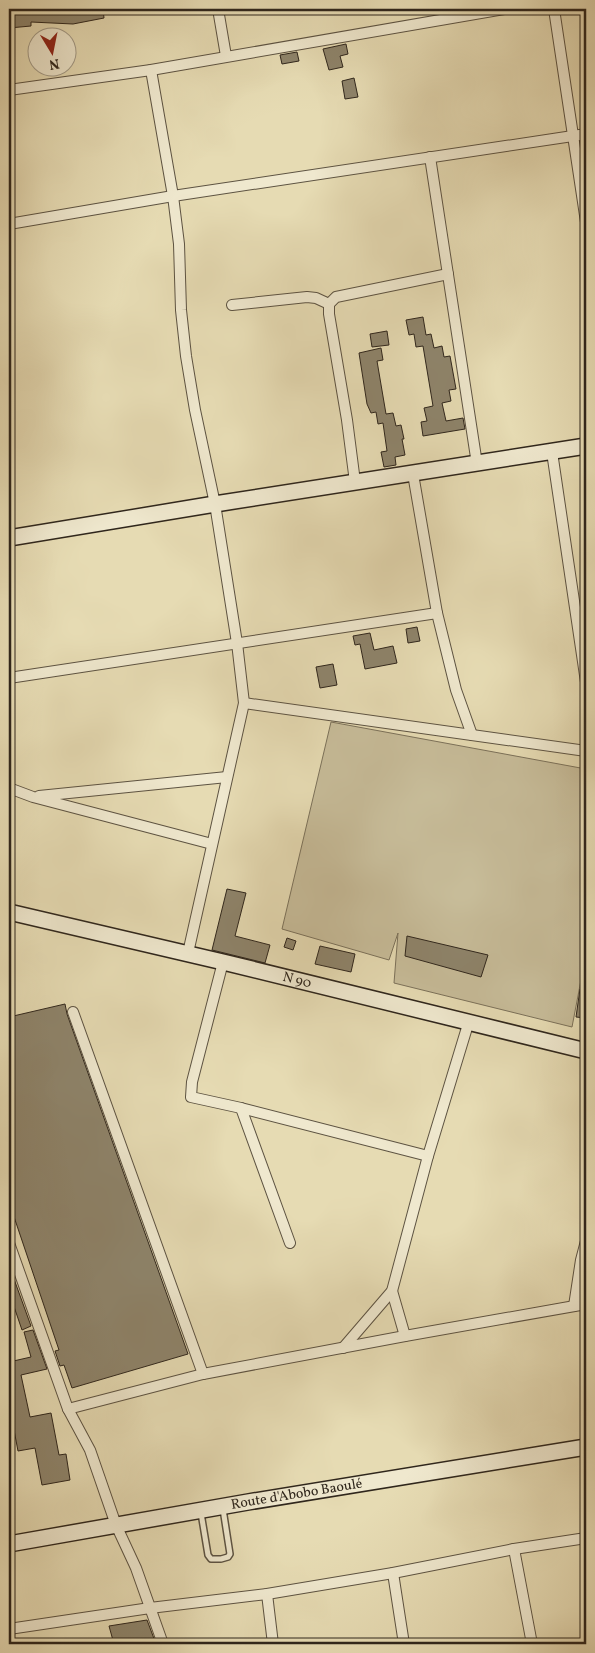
<svg xmlns="http://www.w3.org/2000/svg" width="595" height="1653" viewBox="0 0 595 1653" font-family="Vollkorn,serif">
  <rect width="100%" height="100%" fill="#e6dbb3"/>
  <filter id="stains"><feTurbulence type="fractalNoise" baseFrequency=".004" numOctaves="4"/><feColorMatrix values="0 0 0 0 .2 0 0 0 0 .09 0 0 0 0 .02 0 0 0 .5 -.17"/></filter>
  <radialGradient id="worn" r=".72"><stop offset=".6" stop-color="#630" stop-opacity="0"/><stop offset="1" stop-color="#630" stop-opacity=".3"/></radialGradient>
  <!-- green -->
  <path fill="#c7bc99" stroke="#7b715a" d="M331,722L586,769V954L572,1027L394,983L398,933L389,960L282,929Z"/>
  <!-- building -->
  <g fill="#8e846b" stroke="#2f261c">
    <path d="M9,9H103L104,18L73,24L31,22V26L9,28Z"/>
    <path d="M346,44L348,54L340,56L343,67L329,70L323,49Z"/>
    <path d="M297,52L299,61L282,64L280,55Z"/>
    <path d="M354,78L358,97L345,99L342,81Z"/>
    <path d="M423,317L426,335L431,334L434,348L442,346L444,357L450,356L456,389L449,390L451,401L442,403L446,421L463,418L465,429L423,436L421,422L427,421L424,408L433,406L423,346L416,347L414,334L409,335L406,320Z"/>
    <path d="M387,331L389,345L372,347L370,334Z"/>
    <path d="M381,348L383,360L377,361L386,414L393,413L396,426L401,425L404,439H402L405,455L395,457L396,465L384,467L381,452L387,451L383,423L378,424L376,412L371,413L367,404L359,353Z"/>
    <path d="M417,627L420,641L408,643L406,629Z"/>
    <path d="M370,633L374,650L393,646L397,663L365,669L360,644L355,645L353,636Z"/>
    <path d="M333,664L337,685L320,688L316,667Z"/>
    <path d="M227,889L246,893L235,936L270,945L265,963L212,950Z"/>
    <path d="M407,936L488,955L481,977L405,956Z"/>
    <path d="M287,938L296,941L293,950L284,947Z"/>
    <path d="M320,946L355,954L351,972L315,964Z"/>
    <path d="M580,989H586V1018L576,1017Z"/>
    <path d="M65,1004L67,1014L188,1354L72,1388L64,1365L60,1366L55,1351L59,1350L9,1202V1017Z"/>
    <path d="M9,1268H10L31,1326L22,1330L9,1292Z"/>
    <path d="M33,1330L47,1369L21,1375L30,1417L51,1413L59,1455L66,1454L70,1480L42,1485L35,1448L18,1451L11,1414H9V1362L31,1357L24,1332Z"/>
    <path d="M147,1620L156,1644H114L109,1626Z"/>
  </g>
  <g fill="none" stroke-linecap="round" stroke-linejoin="round">
    <defs>
      <path id="lane" d="M201,1513L208,1555L211,1559H221L228,1557L230,1554L223,1509"/>
      <g id="street">
        <path d="M218,9L226,56"/>
        <path d="M554,9L586,222"/>
        <path d="M151,70L173,196L179,244L181,310L186,356L195,410L215,504L237,643L244,703L188,953"/>
        <path d="M9,90L151,70L504,9"/>
        <path d="M430,157L477,464"/>
        <path d="M9,224L173,196L586,134"/>
        <path d="M232,305L307,297L316,298L329,304"/>
        <path d="M552,452L586,682"/>
        <path d="M413,474L437,613L456,690L472,735"/>
        <path d="M355,482L347,420L329,314V304L336,297L448,274"/>
        <path d="M9,678L437,613"/>
        <path d="M244,703L586,751"/>
        <path d="M9,788L33,797L212,844"/>
        <path d="M39,796L227,777"/>
        <path d="M223,962L192,1082L191,1097L241,1108L428,1156"/>
        <path d="M73,1012L203,1374"/>
        <path d="M241,1108L290,1243"/>
        <path d="M9,1243L68,1409L90,1450L116,1525L136,1568L163,1644"/>
        <path d="M392,1291L405,1336"/>
        <path d="M574,1306L581,1260L586,1241"/>
        <path d="M343,1348L392,1291L428,1156L469,1021"/>
        <path d="M68,1409L203,1374L405,1336L586,1304"/>
        <path d="M514,1549L532,1644"/>
        <path d="M393,1573L404,1644"/>
        <path d="M267,1594L273,1644"/>
        <path d="M9,1629L150,1608L267,1594L393,1573L514,1549L586,1538"/>
      </g>
      <g id="secondary">
        <path d="M9,538L215,504L586,446"/>
        <path id="s1" d="M9,912L223,962L586,1051"/>
        <path id="s2" d="M9,1544L248,1502L586,1447"/>
      </g>
    </defs>
    <!-- lane casing -->
    <use href="#lane" stroke="#5d5342" stroke-width="8"/>
    <!-- street casing -->
    <use href="#street" stroke="#5d5342" stroke-width="12"/>
    <!-- secondary casing -->
    <use href="#secondary" stroke="#2f261c" stroke-width="18"/>
    <!-- lane -->
    <use href="#lane" stroke="#efe8ce" stroke-width="5"/>
    <!-- street -->
    <use href="#street" stroke="#efe8ce" stroke-width="10"/>
    <!-- secondary -->
    <use href="#secondary" stroke="#efe8ce" stroke-width="15"/>
  </g>
  <g text-anchor="middle" dominant-baseline="central" stroke-width="5" stroke-linejoin="round" paint-order="stroke">
    <!-- street labels -->
    <g font-size="14" fill="#2f261c" stroke="#efe8ce">
      <text stroke="none"><textPath href="#s1" startOffset="296">N 90</textPath></text>
      <text stroke="none"><textPath href="#s2" startOffset="292">Route d'Abobo Baoulé</textPath></text>
    </g>
  </g>
  <!-- margin -->
  <rect width="595" height="1653" fill="none" stroke="#e6dbb3" stroke-width="30"/>
  <rect x="10" y="10" width="575" height="1633" fill="none" stroke="#2f261c" stroke-width="2.5"/>
  <rect x="15" y="15" width="565" height="1623" fill="none" stroke="#2f261c"/>
  <!-- north arrow -->
  <g transform="translate(52 52) rotate(170)"><circle r="24" fill="#efe8ce" stroke="#a29a87"/>
  <path d="M0-4L9 19L0 12L-9 19Z" fill="#8f2418"/>
  <text y="-8" font-size="14" font-weight="bold" text-anchor="middle" fill="#2f261c">N</text>
  </g>
  <rect width="100%" height="100%" filter="url(#stains)"/>
  <rect width="100%" height="100%" fill="url(#worn)"/>
</svg>
